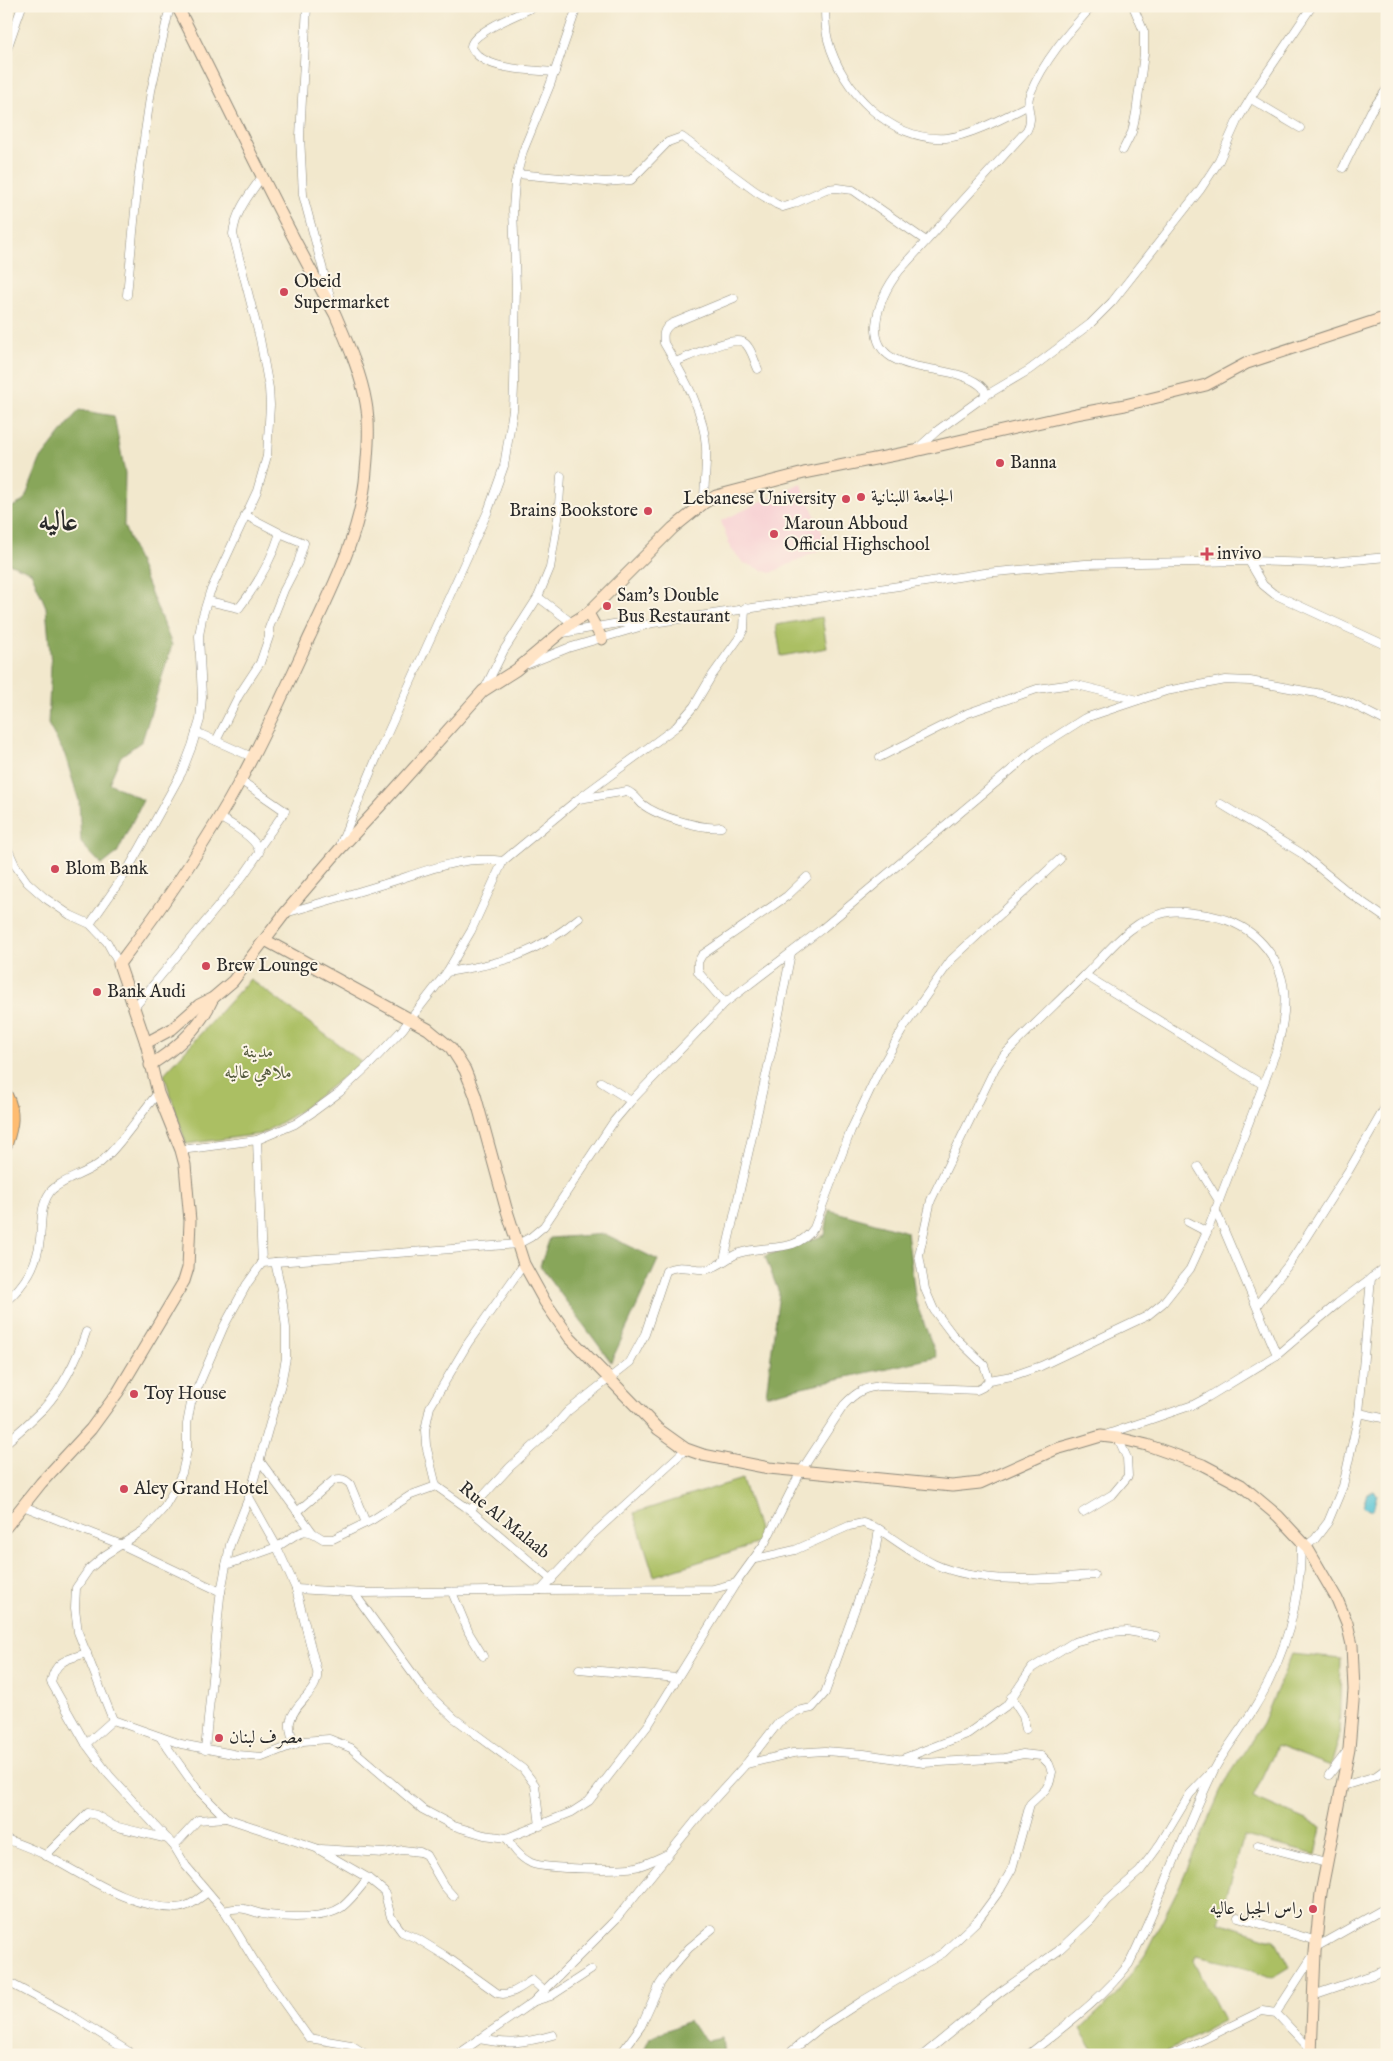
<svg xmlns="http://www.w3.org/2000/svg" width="1393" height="2061" viewBox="0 0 1393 2061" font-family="'IM FELL English',Amiri,serif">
  <rect width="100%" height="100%" fill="#fcf5e5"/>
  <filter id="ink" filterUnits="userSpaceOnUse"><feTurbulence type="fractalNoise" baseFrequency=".02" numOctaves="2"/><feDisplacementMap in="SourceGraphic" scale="10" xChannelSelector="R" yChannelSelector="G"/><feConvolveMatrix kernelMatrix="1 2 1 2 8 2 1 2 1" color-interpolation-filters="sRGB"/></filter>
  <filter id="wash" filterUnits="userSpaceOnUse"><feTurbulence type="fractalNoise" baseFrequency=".0096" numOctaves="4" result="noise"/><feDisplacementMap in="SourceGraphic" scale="20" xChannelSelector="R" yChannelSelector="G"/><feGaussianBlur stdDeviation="1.12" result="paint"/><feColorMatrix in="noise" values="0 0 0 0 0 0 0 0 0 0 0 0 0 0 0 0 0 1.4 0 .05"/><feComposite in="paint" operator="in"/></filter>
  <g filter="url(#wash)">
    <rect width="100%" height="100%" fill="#f2e8cd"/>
    <!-- built -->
    <path fill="#f7cfd3" d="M801,483L828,546L771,573L744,563L731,549L721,521Z"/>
    <!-- green -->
    <g fill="#abbf64" stroke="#6b7548">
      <path d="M822,617L827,648L781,656L776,625Z"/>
      <path d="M250,979L362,1062L297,1113L261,1134L186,1144L164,1074Z"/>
      <path d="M742,1479L762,1542L654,1576L634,1513Z"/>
      <path d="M1292,1654L1341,1659L1339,1738L1331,1766L1277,1746L1253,1797L1322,1827L1316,1855L1244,1836L1219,1922L1275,1940L1289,1967L1271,1978L1246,1967L1196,1956L1194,1961L1224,2020L1160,2055H1096L1080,2029L1114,1997L1145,1954L1179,1887L1225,1781L1263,1723Z"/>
    </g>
    <!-- forest -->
    <g fill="#88a65a" stroke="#5a6842">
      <path d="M79,410L114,416L125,473L124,526L172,645L142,741L121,756L109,783L143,800L117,853L102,865L81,843L79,801L65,755L48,724L51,664L46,607L31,572L6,562V510L24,501L40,460Z"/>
      <path d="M829,1210L907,1232L916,1303L937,1357L766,1395L779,1293L765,1256L825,1235Z"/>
      <path d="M605,1234L658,1260L611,1362L540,1266L550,1238Z"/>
      <path d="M688,2021L708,2041L722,2038L724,2055H639L643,2052L649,2039Z"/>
    </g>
    <!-- water -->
    <path fill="#5cc6d6" stroke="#447880" d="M1374,1491L1377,1494L1373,1510L1363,1507L1367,1493Z"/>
  </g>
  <g filter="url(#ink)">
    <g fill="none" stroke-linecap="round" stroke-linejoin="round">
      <defs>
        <g id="street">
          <path d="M307,6L300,136L303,195L331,300"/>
          <path d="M536,6C522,13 473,31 471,46C481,71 531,70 555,72"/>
          <path d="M825,6C825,17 825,29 828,40C841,90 891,142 946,138C970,136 1005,117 1027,106"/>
          <path d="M6,52L22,6"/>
          <path d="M1251,99L1300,128"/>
          <path d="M1123,150L1132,132L1136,113L1144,54V32L1133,6"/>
          <path d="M1343,168L1371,111L1387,89"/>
          <path d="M517,174L605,182L631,180L668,142L682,137L755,191L776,204L783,207L793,204L826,189L837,188L853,190L926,241"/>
          <path d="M127,295L138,180L151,91L170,6"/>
          <path d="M675,362C688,357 731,336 743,342C751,346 754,361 758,369"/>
          <path d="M985,396L1029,370L1090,324L1112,302L1200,190L1219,161L1237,121L1258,86L1312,6"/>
          <path d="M917,449L938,430L985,396L984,389C957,358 873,382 876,325C878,304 887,286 900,270L1027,130C1035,115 1024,108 1030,94C1044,60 1068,33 1092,6"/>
          <path d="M704,503C704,484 707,464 706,446C703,407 683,376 664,343C663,335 663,329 671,324L734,298"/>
          <path d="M1249,561L1263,585L1274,594L1387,646"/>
          <path d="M538,597L572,623"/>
          <path d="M208,601L239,608C257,585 271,562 280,533L245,515"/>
          <path d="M563,633L619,623H643"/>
          <path d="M528,664L568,648L653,623L985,573L1085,564L1249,561L1321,563L1387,557"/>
          <path d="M484,690L504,650L538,597L550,568L558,519L561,476"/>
          <path d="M196,732L252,757"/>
          <path d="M216,741L239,695L260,663L269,637V628L284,590L298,563L304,543L280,533"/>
          <path d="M880,757L968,713L1037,689L1073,684L1138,700"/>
          <path d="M240,780L285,811L259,848"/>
          <path d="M579,799L627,791C634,794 637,799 642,804C657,816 702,830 721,827"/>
          <path d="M1221,804L1301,853L1352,895L1387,919"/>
          <path d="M341,843L379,752L488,511L504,466L513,410L514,386L516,287L513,209L515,182L523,151L550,85L577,7"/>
          <path d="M6,845L15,865L27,882L45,898L70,915L90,924L107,942L119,964"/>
          <path d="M285,913C318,904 351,894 384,884C423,872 461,855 503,861"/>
          <path d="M90,924L125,874L140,848L182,772L192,746L200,720L202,697L199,636L202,618L210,592L257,491L267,456L270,405L269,388L260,339L233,234C235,212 249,195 261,178"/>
          <path d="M447,972C502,964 536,954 579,918"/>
          <path d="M1085,975L1262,1084"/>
          <path d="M725,1003L698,972V962L702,955L787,896L807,877"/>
          <path d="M134,1008L243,876L259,853C259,839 231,824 219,817"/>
          <path d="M601,1082L631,1101"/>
          <path d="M257,1140L295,1124L310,1114L340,1092L371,1063L402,1030L447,972L471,931L503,861L577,800L676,727L694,706L711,677L739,638L744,629L745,608"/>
          <path d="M1198,1167L1219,1201"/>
          <path d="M1215,1209L1277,1355"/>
          <path d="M1188,1222L1207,1232"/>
          <path d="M724,1260L772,1049L791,953"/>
          <path d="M262,1263L518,1244L531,1237L544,1226L614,1121L631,1101L725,1003L823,928L1036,749L1085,718L1166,691L1226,680L1250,681L1322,694L1348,702L1387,722"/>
          <path d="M6,1301C25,1285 38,1263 40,1239C42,1222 40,1206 50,1192C57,1182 88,1173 100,1163C122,1144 139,1115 158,1093"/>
          <path d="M1257,1305L1289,1264L1349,1170L1387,1104"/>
          <path d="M1359,1413L1387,1419"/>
          <path d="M1105,1435L1193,1405L1208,1397L1277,1355L1338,1303L1387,1266"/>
          <path d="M6,1443C19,1432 32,1420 44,1408C63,1387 77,1359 86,1332"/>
          <path d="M260,1461L313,1533"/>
          <path d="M436,1486L470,1510L552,1580"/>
          <path d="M249,1497L277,1547L296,1589L317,1671C320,1692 294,1702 290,1722C289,1730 292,1737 294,1745"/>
          <path d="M23,1506L122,1545L221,1592"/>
          <path d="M470,1510L510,1467L550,1431L568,1411L630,1362L645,1334L666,1271C677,1263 696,1271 708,1269C720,1266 728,1257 739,1253C767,1244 796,1254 814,1228L851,1130L877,1075L904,1027L951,960L1060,859"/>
          <path d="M297,1512L334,1480C341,1478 345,1479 350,1484L366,1523"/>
          <path d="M1083,1512L1113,1494L1128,1476L1127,1458L1118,1438"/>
          <path d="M879,1529C896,1541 915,1555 934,1564C980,1585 1045,1579 1094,1575"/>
          <path d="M1306,1546L1315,1539L1328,1522L1343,1486L1359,1413L1371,1278"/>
          <path d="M226,1565L277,1547L297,1534L305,1531L313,1533L323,1539H333L372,1520L411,1495L436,1486L426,1445L425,1430L430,1407L468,1343L524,1264"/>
          <path d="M296,1589L365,1593L541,1590L592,1535L686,1449"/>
          <path d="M541,1590L713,1589L736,1583"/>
          <path d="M452,1592L469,1633L483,1656"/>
          <path d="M354,1593L426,1692L454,1718L523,1769L535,1785L540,1826"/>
          <path d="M579,1669L677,1678"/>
          <path d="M1011,1697L1023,1716L1026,1729"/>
          <path d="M113,1720L181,1744L238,1755L262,1757L303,1741L329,1739L351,1748L422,1809L454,1826L484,1835L507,1838L572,1812L589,1801L649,1724L736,1583L765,1543L801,1471L844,1405C856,1392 865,1387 882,1386L977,1390L983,1387L989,1380L1012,1376L1041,1366L1147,1316L1163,1303L1190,1269L1207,1232L1277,1049C1288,1008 1291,972 1259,940C1243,924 1223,917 1201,914C1190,913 1179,910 1168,912C1131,919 1109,951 1085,975C1058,1002 1030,1028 1004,1055L995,1068L931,1200L919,1255L925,1289L934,1310L952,1334L984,1365L989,1380"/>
          <path d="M160,1737L197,1789L226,1818L316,1848L368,1878C360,1888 352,1899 342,1907C325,1919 290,1918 269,1915C249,1913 247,1904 224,1911L186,1866L174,1846L109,1775L86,1744L113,1720L78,1632L75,1608L76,1588L89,1569L105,1555L144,1530L163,1509L174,1490L182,1473L187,1451V1424L191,1403L224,1326L247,1284L262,1263L257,1140L181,1150"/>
          <path d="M86,1744L51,1682C55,1660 68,1659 87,1653"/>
          <path d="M205,1750L220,1597L230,1545L249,1497L281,1384L286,1358V1328L281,1289L275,1262"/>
          <path d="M902,1759L967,1734L1006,1706L1032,1668L1074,1642L1111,1632L1127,1631L1156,1636"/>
          <path d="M746,1764L793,1753L825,1751L864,1754L924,1763L1005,1758L1023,1754L1041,1756L1049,1764L1052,1772L1050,1781L1046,1789L1030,1804L1012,1869L1000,1890L978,1920L943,1953L862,2001L819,2029L787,2055"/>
          <path d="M1329,1775L1348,1750"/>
          <path d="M1343,1786L1376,1776L1387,1768"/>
          <path d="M507,1838C513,1848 519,1857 531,1863C545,1869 624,1871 639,1866C649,1863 659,1858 668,1854"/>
          <path d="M6,1839C19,1844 33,1849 45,1855C86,1876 129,1908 176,1908C188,1908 198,1899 207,1893"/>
          <path d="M1258,1845L1326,1863"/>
          <path d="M174,1846L198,1820L226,1818"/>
          <path d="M321,1849L383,1853L403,1850L420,1852L426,1855L444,1886L453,1896"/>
          <path d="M45,1856L88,1813L96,1815L114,1826L168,1839"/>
          <path d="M368,1878L384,1891L391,1917L402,1932L418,1939L444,1955L497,1993C510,1997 521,1987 532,1980L544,1991"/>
          <path d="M224,1911L255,1962L309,2038L351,2045L367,2055"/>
          <path d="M1238,1917L1317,1941"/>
          <path d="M1316,1947L1387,1907"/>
          <path d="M6,1981L77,2019L134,2055"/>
          <path d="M1313,1995L1387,1970"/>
          <path d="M535,2001L551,1996L591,1970"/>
          <path d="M1276,2013L1314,1954"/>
          <path d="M479,2039C510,2045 524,2043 553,2035"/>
          <path d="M457,2055L533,2002L616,1919L701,1814L746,1764L779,1722L797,1711L812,1708L825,1693L875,1553L879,1529L863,1523L849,1526L795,1550L755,1559"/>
          <path d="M620,2055L641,2026L660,1984L669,1971L689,1948L712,1929"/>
          <path d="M923,2055L999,1993L1058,1951L1091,1920L1106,1901L1140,1871L1160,1844L1190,1794L1211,1772"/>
          <path d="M1028,2055C1064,2026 1100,2001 1129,1964C1160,1901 1183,1834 1214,1770C1225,1749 1241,1730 1253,1710C1284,1661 1302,1599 1301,1541"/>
          <path d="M1171,2055L1262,2011L1276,2013L1311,2050"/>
        </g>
        <g id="secondary">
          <path d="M588,613L602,639"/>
          <path d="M265,940L428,1029L451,1048L465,1070L475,1095L506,1208L524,1264L545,1302L570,1338L658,1429L686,1449L703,1455L769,1468L952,1486L980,1483L1056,1449L1081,1442L1101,1436L1118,1438L1147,1445L1203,1465L1241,1485L1278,1516L1306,1546L1337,1599L1347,1623L1352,1645L1354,1690L1349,1749L1321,1893L1315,1952L1311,2055"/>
          <path d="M146,1043L172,1029L199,1005L213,998L233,981L285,913L339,850L380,806L483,691L516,670L572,623L588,613L673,528L704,503L716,496L804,473L915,451L1076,414L1125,405L1206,385L1247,363L1387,317"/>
          <path d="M150,1065C176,1049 201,1026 213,998"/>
          <path d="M6,1527L41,1483L91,1429L118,1392L184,1281L188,1268L190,1221L185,1165L181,1150L158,1093L146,1043L119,964C163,906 205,845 240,781C265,735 287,686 309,638C334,585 362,530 366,471C368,449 370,425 366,403C361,373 347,342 335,314C278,214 230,109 177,6"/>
        </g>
        <path id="primary" d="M6,1095C15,1112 12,1126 6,1144"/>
      </defs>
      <!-- street casing -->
      <use href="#street" stroke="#8e8a7c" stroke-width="9"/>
      <!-- secondary casing -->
      <use href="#secondary" stroke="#8e8a7c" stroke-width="13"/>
      <!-- primary casing -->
      <use href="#primary" stroke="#8e8a7c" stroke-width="14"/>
      <!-- street -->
      <use href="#street" stroke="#fff" stroke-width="8"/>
      <!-- secondary -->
      <use href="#secondary" stroke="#ffe4c6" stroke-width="11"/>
      <!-- primary -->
      <use href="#primary" stroke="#febc71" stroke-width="12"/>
    </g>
  </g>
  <!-- markers -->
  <g fill="#d1495b" stroke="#fcf5e5" stroke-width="2">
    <circle cx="284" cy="292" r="5"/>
    <circle cx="1000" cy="463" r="5"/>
    <circle cx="861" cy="497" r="5"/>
    <circle cx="846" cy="499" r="5"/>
    <circle cx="648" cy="511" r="5"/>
    <circle cx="774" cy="534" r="5"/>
    <path d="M1204.5 546.5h5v5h5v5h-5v5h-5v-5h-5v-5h5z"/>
    <circle cx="607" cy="606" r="5"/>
    <circle cx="55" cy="869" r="5"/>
    <circle cx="206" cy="966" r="5"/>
    <circle cx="97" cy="992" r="5"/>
    <circle cx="134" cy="1394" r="5"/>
    <circle cx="124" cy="1489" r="5"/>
    <circle cx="219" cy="1738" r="5"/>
    <circle cx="1313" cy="1909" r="5"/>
  </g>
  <g text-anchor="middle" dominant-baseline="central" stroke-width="4" stroke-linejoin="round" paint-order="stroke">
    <!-- poi labels -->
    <g font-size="18" fill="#2b2b2b" stroke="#fcf5e5" text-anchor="start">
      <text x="294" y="282">Obeid<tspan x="294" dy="21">Supermarket</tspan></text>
      <text x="1010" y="463">Banna</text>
      <text x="871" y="497">الجامعة اللبنانية</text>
      <text x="836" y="499" text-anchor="end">Lebanese University</text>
      <text x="638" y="511" text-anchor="end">Brains Bookstore</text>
      <text x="784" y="524">Maroun Abboud<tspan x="784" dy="21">Official Highschool</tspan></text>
      <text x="1217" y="554">invivo</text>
      <text x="617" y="596">Sam's Double<tspan x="617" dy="21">Bus Restaurant</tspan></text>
      <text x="65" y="869">Blom Bank</text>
      <text x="216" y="966">Brew Lounge</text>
      <text x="107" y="992">Bank Audi</text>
      <text x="144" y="1394">Toy House</text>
      <text x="134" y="1489">Aley Grand Hotel</text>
      <text x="229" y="1738">مصرف لبنان</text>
      <text x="1303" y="1909" text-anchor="end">راس الجبل عاليه</text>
    </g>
    <!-- park labels -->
    <g font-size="18" fill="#51573c" stroke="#fcf5e5">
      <text x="258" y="1052">مدينة<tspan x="258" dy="21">ملاهي عاليه</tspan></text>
    </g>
    <!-- street labels -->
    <g font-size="18" fill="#2b2b2b" stroke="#fcf5e5">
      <text transform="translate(504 1521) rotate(39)">Rue Al Malaab</text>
    </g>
    <!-- town labels -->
    <g font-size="28" font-weight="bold" fill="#2b2b2b" stroke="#fcf5e5">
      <text x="58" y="522">عاليه</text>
    </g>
  </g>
  <!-- margin -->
  <rect width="1393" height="2061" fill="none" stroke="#fcf5e5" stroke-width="25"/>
</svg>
